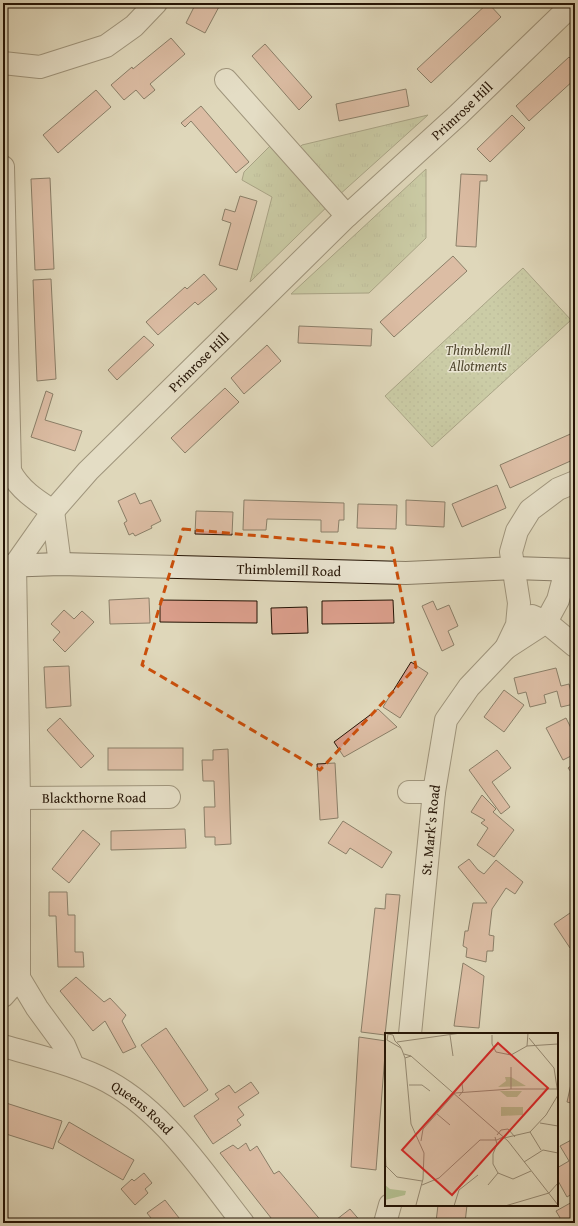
<svg xmlns="http://www.w3.org/2000/svg" width="578" height="1226" viewBox="0 0 578 1226" font-family="'Gentium Book Plus',serif">
  <defs>
    <pattern id="grass-tufts" width="24" height="20" patternUnits="userSpaceOnUse"><rect width="24" height="20" fill="#b3be8f"/><path d="M3 7l-1-3M5 7V3M7 7l1-3M15 17l-1-3M17 17v-4M19 17l1-3" fill="none" stroke="#9aa27a"/></pattern>
    <pattern id="park-dots" width="8" height="8" patternUnits="userSpaceOnUse"><rect width="8" height="8" fill="#b3be8f"/><path d="M2 2h.1M6 6h.1" fill="none" stroke="#9aa27a" stroke-width="1.8" stroke-linecap="round"/></pattern>
  </defs>
  <rect width="100%" height="100%" fill="#dfd7ba"/>
  <filter id="stains"><feTurbulence type="fractalNoise" baseFrequency=".005" numOctaves="4"/><feColorMatrix values="0 0 0 0 .2 0 0 0 0 .09 0 0 0 0 .02 0 0 0 .5 -.17"/></filter>
  <radialGradient id="worn" r=".72"><stop offset=".6" stop-color="#630" stop-opacity="0"/><stop offset="1" stop-color="#630" stop-opacity=".3"/></radialGradient>
  <!-- grass -->
  <g fill="url(#grass-tufts)" stroke="#6c694a">
    <path d="M428,115L338,196L250,282L272,197L242,180L244,172L273,143L287,159L302,145Z"/>
    <path d="M426,169V238L369,293L291,294Z"/>
  </g>
  <!-- park -->
  <path fill="url(#park-dots)" stroke="#6c694a" d="M523,268L571,320L432,447L385,396Z"/>
  <!-- building -->
  <g fill="#da9e8b" stroke="#251405">
    <path d="M196,3H221L205,33L186,23Z"/>
    <path d="M488,3L501,17L431,83L417,69Z"/>
    <path d="M171,38L185,54L150,84L155,90L144,99L136,90L124,100L111,85L132,67L133,69Z"/>
    <path d="M265,44L312,97L299,110L252,56Z"/>
    <path d="M569,57L575,63V79L529,121L516,106Z"/>
    <path d="M406,89L409,106L339,121L336,104Z"/>
    <path d="M96,90L111,107L58,153L43,135Z"/>
    <path d="M201,106L249,162L236,173L191,121L185,127L181,123Z"/>
    <path d="M512,115L525,128L490,162L477,149Z"/>
    <path d="M461,174L487,175V181H480L476,247L456,246Z"/>
    <path d="M50,178L54,269L35,270L31,179Z"/>
    <path d="M240,196L257,201L237,270L219,265L231,223L222,220L225,209L235,212Z"/>
    <path d="M453,256L467,271L394,337L380,322Z"/>
    <path d="M204,274L217,289L198,305L195,302L158,335L146,322L185,287L187,289Z"/>
    <path d="M51,279L56,379L37,381L33,280Z"/>
    <path d="M299,326L372,329L371,346L298,343Z"/>
    <path d="M144,336L154,345L117,380L108,370Z"/>
    <path d="M267,345L281,361L244,394L231,378Z"/>
    <path d="M225,388L239,402L185,453L171,438Z"/>
    <path d="M46,391L53,394L45,420L82,431L75,451L31,437Z"/>
    <path d="M575,432V459L510,488L500,465Z"/>
    <path d="M497,485L506,508L462,527L452,504Z"/>
    <path d="M135,493L140,504L151,500L161,521L151,526L152,528L135,536L133,533L129,535L124,523L127,521L118,501Z"/>
    <path d="M244,500L344,503V520H339L338,532H321V520L267,519L266,530H243Z"/>
    <path d="M406,500L445,502L444,527L406,525Z"/>
    <path d="M358,504L397,505L396,529L357,528Z"/>
    <path d="M196,511L233,512L232,535L195,534Z"/>
    <path d="M149,598L150,623L110,624L109,600Z"/>
    <path d="M160,600L257,601V623L160,622Z"/>
    <path d="M393,600L394,623L322,624V601Z"/>
    <path d="M433,601L437,610L449,605L458,626L448,631L454,645L442,651L422,606Z"/>
    <path d="M307,607L308,633L272,634L271,608Z"/>
    <path d="M64,610L74,619L82,611L94,622L65,652L53,640L60,632L51,624Z"/>
    <path d="M411,662L428,673L400,718L383,707Z"/>
    <path d="M69,666L71,706L46,708L44,667Z"/>
    <path d="M556,668L561,686L569,684L574,704L561,707L557,691L544,695L546,703L530,707L526,692L518,694L514,678Z"/>
    <path d="M504,690L524,705L504,732L484,717Z"/>
    <path d="M378,709L397,727L344,757L334,742Z"/>
    <path d="M60,718L94,756L81,768L47,730Z"/>
    <path d="M566,718L575,736V754L563,760L546,728Z"/>
    <rect x="108" y="748" width="75" height="22"/>
    <path d="M228,749L231,844L215,845V837H205L204,807H215L214,781H203L202,760H213V750Z"/>
    <path d="M497,750L511,768L492,782L510,807L501,814L469,770Z"/>
    <path d="M335,763L338,818L320,820L317,764Z"/>
    <path d="M575,763V777L568,768Z"/>
    <path d="M482,795L496,809L493,812L514,830L494,857L477,845L488,828L481,823L485,820L471,812Z"/>
    <path d="M343,821L392,852L382,868L350,848L346,854L328,843Z"/>
    <path d="M185,829L186,848L111,850V831Z"/>
    <path d="M83,830L100,844L69,883L52,869Z"/>
    <path d="M469,859L478,870L484,874L496,860L523,882L515,894L506,888L492,909L489,935L494,936L493,951H487L486,962L466,957L467,948L463,946L465,931H468L473,903H487L458,867Z"/>
    <path d="M49,892H67L68,915H75V952H83L84,967H58L56,916H49Z"/>
    <path d="M386,894L400,895L385,1035L361,1032L375,908L385,909Z"/>
    <path d="M570,913L575,920V944L570,948L554,924Z"/>
    <path d="M463,963L484,976L479,1028L454,1026Z"/>
    <path d="M76,977L104,1002L110,998L126,1015L122,1021L136,1047L123,1053L105,1021L93,1031L60,991Z"/>
    <path d="M166,1028L208,1090L184,1107L141,1045Z"/>
    <path d="M359,1037L386,1041L376,1170L351,1167Z"/>
    <path d="M575,1066V1104L567,1102Z"/>
    <path d="M251,1082L259,1093L238,1107L244,1115L237,1120L241,1125L213,1144L194,1116L219,1099L215,1094L229,1085L235,1093Z"/>
    <path d="M3,1102L62,1121L53,1149L3,1133Z"/>
    <path d="M69,1122L134,1160L123,1180L58,1142Z"/>
    <path d="M575,1138V1192L567,1197L557,1179V1168L569,1161L560,1146Z"/>
    <path d="M246,1143L250,1151L257,1146L274,1174L279,1171L323,1223H275L220,1153L233,1145L238,1149Z"/>
    <path d="M144,1173L152,1183L145,1189L148,1193L135,1205L121,1189L132,1179L134,1181Z"/>
    <path d="M165,1200L183,1223H155L147,1213Z"/>
    <path d="M574,1201L575,1223H563L556,1211Z"/>
    <path d="M438,1205H467L465,1223L436,1222Z"/>
    <path d="M350,1209L362,1223H332Z"/>
  </g>
  <g fill="none" stroke-linecap="round" stroke-linejoin="round">
    <defs>
      <g id="minor">
        <path d="M3,63L40,67L106,46L134,26L156,3"/>
        <path d="M226,80L347,216"/>
        <path d="M3,167L10,471C20,490 36,500 53,511L60,564"/>
        <path d="M532,616L546,622L575,646"/>
        <path d="M506,648L517,625L519,603L511,552L517,531L530,510L558,489L575,482"/>
        <path d="M409,792H434"/>
        <path id="s1" d="M19,798L169,797"/>
        <path d="M3,996L19,978"/>
        <path id="s2" d="M410,1034L434,792L446,720L469,687L506,648L546,622L558,600L566,570"/>
        <path id="s3" d="M73,1066L64,1045L37,1008L19,978V798L15,565L53,511L88,471L347,216L458,115L574,3"/>
        <path d="M385,1223L390,1205"/>
      </g>
      <g id="tertiary">
        <path id="s4" d="M3,1046C35,1055 68,1063 99,1077C161,1106 202,1171 243,1223"/>
      </g>
      <g id="secondary">
        <path id="s5" d="M3,566L60,564L406,573L514,568L575,570"/>
      </g>
    </defs>
    <!-- minor casing -->
    <use href="#minor" stroke="#544532" stroke-width="24"/>
    <!-- tertiary casing -->
    <use href="#tertiary" stroke="#544532" stroke-width="24"/>
    <!-- secondary casing -->
    <use href="#secondary" stroke="#251405" stroke-width="24"/>
    <!-- minor -->
    <use href="#minor" stroke="#eae5d2" stroke-width="22"/>
    <!-- tertiary -->
    <use href="#tertiary" stroke="#eae5d2" stroke-width="22"/>
    <!-- secondary -->
    <use href="#secondary" stroke="#eae5d2" stroke-width="22"/>
  </g>
  <!-- marked area -->
  <path d="M0 0H578V1226H0ZM183,529L392,548L416,667L320,770L142,665Z" fill="#dfd7ba" fill-opacity=".55" fill-rule="evenodd"/>
  <path fill="none" stroke="#cb4f0b" stroke-width="3" stroke-dasharray="8 5" stroke-linejoin="round" d="M183,529L392,548L416,667L320,770L142,665Z"/>
  <g text-anchor="middle" dominant-baseline="central" stroke-width="3" stroke-linejoin="round" paint-order="stroke">
    <!-- street labels -->
    <g font-size="14" fill="#251405" stroke="#eae5d2">
      <text stroke="none"><textPath href="#s3" startOffset="1155">Primrose Hill</textPath></text>
      <text stroke="none"><textPath href="#s3" startOffset="791">Primrose Hill</textPath></text>
      <text stroke="none"><textPath href="#s5" startOffset="286">Thimblemill Road</textPath></text>
      <text stroke="none"><textPath href="#s1" startOffset="75">Blackthorne Road</textPath></text>
      <text stroke="none"><textPath href="#s2" startOffset="205">St. Mark's Road</textPath></text>
      <text stroke="none"><textPath href="#s4" startOffset="154">Queens Road</textPath></text>
    </g>
    <!-- park labels -->
    <g font-size="14" font-style="italic" fill="#50472e" stroke="#eae5d2">
      <text x="478" y="350">Thimblemill<tspan x="478" dy="16">Allotments</tspan></text>
    </g>
  </g>
  <!-- overview -->
  <g transform="translate(385 1033)">
    <rect width="173" height="173" fill="#dfd7ba"/>
    <path d="M120,44H126L141,53L113,54L121,48ZM115,58H137L132,64H122Z" fill="#b3be8f"/>
    <path d="M0,152L5,156L21,158L20,162L0,167Z" fill="#b3be8f"/>
    <path d="M116,74H138V82L116,83Z" fill="#b3be8f"/>
    <path fill="none" stroke="#958972" stroke-width="1" d="M65,2L68,23M107,2V11L111,19L126,22L142,13L143,0M144,5L169,35L173,61M12,9L76,0M142,13L173,11M16,15L2,7L3,1L8,2L10,8L15,13L17,17L20,25L26,23M19,21L26,23L123,108L173,172M20,25L26,91L39,120L38,146L31,172M24,52H37L45,58M126,56V34M74,63L78,58L77,51L108,15M52,81L65,92M155,90L173,93M145,99L156,117M112,102L116,97L123,96L130,104M110,104L112,111L108,121V131L113,140L128,146L146,138M119,105L145,99L161,82L173,62M36,108L38,96L70,60L126,56H173M0,113L1,134M139,129L158,117L173,120M0,132L12,144L37,148M37,152L54,145L95,107H112L118,104M103,152L113,140M69,173L74,157L93,142M120,173L164,160L173,150"/>
    <path fill="#d62828" fill-opacity="0.15" stroke="#d62828" stroke-width="2" d="M113,10L163,55L67,162L17,117Z"/>
    <rect width="173" height="173" fill="none" stroke="#251405" stroke-width="2"/>
  </g>
  <!-- margin -->
  <rect width="578" height="1226" fill="none" stroke="#dfd7ba" stroke-width="16"/>
  <rect x="4" y="4" width="570" height="1218" fill="none" stroke="#251405" stroke-width="2"/>
  <rect x="8" y="8" width="562" height="1210" fill="none" stroke="#251405"/>
  <rect width="100%" height="100%" filter="url(#stains)"/>
  <rect width="100%" height="100%" fill="url(#worn)"/>
</svg>
